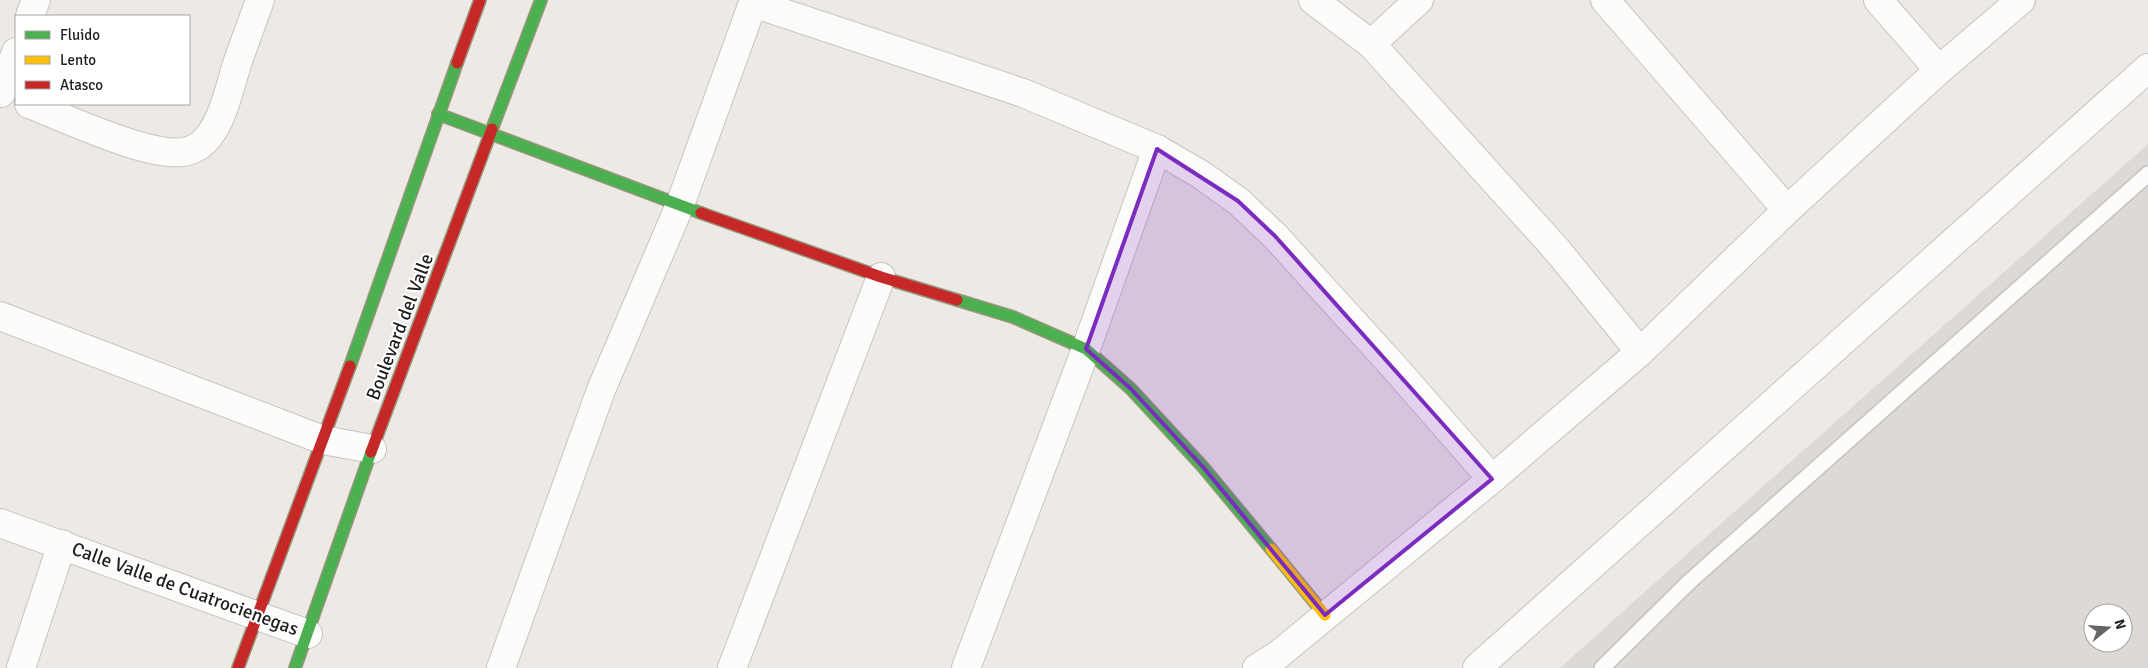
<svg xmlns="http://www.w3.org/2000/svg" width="2148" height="668" viewBox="0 0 2148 668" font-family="Signika,sans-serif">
  <rect width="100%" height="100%" fill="#edeae6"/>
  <!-- airport -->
  <path fill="#ddd9d4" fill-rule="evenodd" d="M2148,144V668H1560L1687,554ZM2093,613H2123V643H2093Z"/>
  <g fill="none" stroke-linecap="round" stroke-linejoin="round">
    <defs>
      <path id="lane" d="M1602,668L1689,582L2148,174"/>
      <g id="street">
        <path d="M1313,0L1371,44L1557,250L1640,352"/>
        <path d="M1605,0L1787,210"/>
        <path d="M1878,0L1939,70"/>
        <path d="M753,3L1023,93L1157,149L1200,174L1238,201L1275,236L1395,368L1492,479"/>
        <path d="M30,16L36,0"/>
        <path d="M1371,44L1419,0"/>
        <path d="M1,93L16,52"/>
        <path d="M29,104C63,117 155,161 188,151C196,149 205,142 209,136C225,115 230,85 238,61C245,41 253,20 260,0"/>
        <path d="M0,316L323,440L372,449"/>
        <path d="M0,523L308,634"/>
        <path d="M21,668L62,544"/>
        <path d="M501,668L601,390L680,205L754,0"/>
        <path d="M732,668L881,277"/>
        <path d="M966,668L1086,349L1157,149"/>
        <path d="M1257,668L1278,655L1492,479L1640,352L1787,210L1939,70L2021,0"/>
        <path d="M1477,668L2148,68"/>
      </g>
      <g id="fast">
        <path d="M438,114L701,213"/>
        <path d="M492,129L541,0"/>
        <path d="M957,300L1013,317L1086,349L1131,389L1203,467L1271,549"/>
        <path d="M350,366L457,63"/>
        <path d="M295,668L371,452"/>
      </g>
      <path id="slow" d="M1271,549L1325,615"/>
      <g id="jam">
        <path d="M457,63L480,0"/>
        <path d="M701,213L881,277L957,300"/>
        <path d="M371,452L492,129"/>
        <path d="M238,668L350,366"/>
      </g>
    </defs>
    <!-- lane casing -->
    <use href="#lane" stroke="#c5c4c2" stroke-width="18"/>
    <!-- street casing -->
    <use href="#street" stroke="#c5c4c2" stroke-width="30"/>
    <!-- fast casing -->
    <use href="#fast" stroke="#98967d" stroke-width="14"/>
    <!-- slow casing -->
    <use href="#slow" stroke="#98967d" stroke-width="14"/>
    <!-- jam casing -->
    <use href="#jam" stroke="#98967d" stroke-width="14"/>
    <!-- lane -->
    <use href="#lane" stroke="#fcfcfb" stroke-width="15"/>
    <!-- street -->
    <use href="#street" stroke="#fcfcfb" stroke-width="28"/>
    <!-- fast -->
    <use href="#fast" stroke="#4caf50" stroke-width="11"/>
    <!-- slow -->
    <use href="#slow" stroke="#ffc107" stroke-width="11"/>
    <!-- jam -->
    <use href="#jam" stroke="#c62828" stroke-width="11"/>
  </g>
  <!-- marked area -->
  <path fill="#7b2cbf" fill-opacity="0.2" stroke="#7b2cbf" stroke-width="4" stroke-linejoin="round" d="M1157,149L1238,201L1275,236L1492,479L1325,615L1203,467L1131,389L1086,349Z"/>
  <g text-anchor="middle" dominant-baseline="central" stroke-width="4" stroke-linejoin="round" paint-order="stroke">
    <!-- street labels -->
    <g font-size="19" fill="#1e1e1e" stroke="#fff">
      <text transform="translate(400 327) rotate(-69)">Boulevard del Valle</text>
      <text transform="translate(185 589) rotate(20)">Calle Valle de Cuatrocienegas</text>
    </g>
  </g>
  <!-- legend -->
  <rect x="15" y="15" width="175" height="90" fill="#ffffff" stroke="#a5a5a5"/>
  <rect x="25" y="31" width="25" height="8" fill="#4caf50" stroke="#a5a5a5"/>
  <text x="60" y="40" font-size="15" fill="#1e1e1e">Fluido</text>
  <rect x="25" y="56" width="25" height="8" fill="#ffc107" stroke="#a5a5a5"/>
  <text x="60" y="65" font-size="15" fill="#1e1e1e">Lento</text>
  <rect x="25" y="81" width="25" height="8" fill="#c62828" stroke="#a5a5a5"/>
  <text x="60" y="90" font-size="15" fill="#1e1e1e">Atasco</text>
  <!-- north arrow -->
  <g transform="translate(2108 628) rotate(73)"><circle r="24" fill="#ffffff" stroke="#a5a5a5"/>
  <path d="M0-4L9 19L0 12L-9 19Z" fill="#666564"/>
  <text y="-8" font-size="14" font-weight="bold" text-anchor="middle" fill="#1e1e1e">N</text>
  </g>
</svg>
